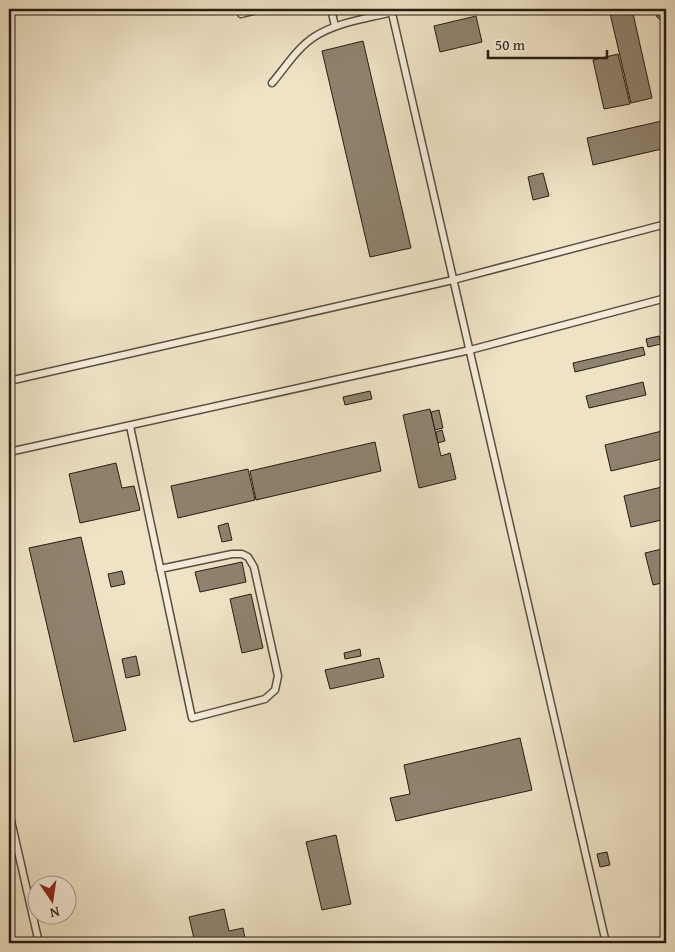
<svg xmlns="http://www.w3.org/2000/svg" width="675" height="952" viewBox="0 0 675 952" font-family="'Gentium Book Plus',serif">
  <rect width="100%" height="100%" fill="#efe3c6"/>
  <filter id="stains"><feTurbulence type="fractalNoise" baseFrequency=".004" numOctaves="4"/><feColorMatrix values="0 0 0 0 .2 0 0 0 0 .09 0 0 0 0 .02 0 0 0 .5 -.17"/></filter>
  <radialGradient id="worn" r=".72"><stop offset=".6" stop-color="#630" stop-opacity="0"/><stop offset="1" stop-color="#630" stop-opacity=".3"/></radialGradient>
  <!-- building -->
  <g fill="#8f836f" stroke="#261c11">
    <path d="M609,9H632L652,98L631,103Z"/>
    <path d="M654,9H666V26L657,17Z"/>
    <path d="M476,16L482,42L440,52L434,26Z"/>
    <path d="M363,41L411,248L370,257L322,51Z"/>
    <path d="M618,54L630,104L604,109L593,60Z"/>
    <path d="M666,120V148L593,165L587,138Z"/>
    <path d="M543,173L549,196L533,200L528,177Z"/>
    <path d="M659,336L661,344L648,347L646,339Z"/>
    <path d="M643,347L645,355L575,372L573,363Z"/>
    <path d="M643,382L646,395L589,408L586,396Z"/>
    <path d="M370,391L372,399L345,405L343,397Z"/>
    <path d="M430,409L441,456L450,453L456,479L419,488L403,415Z"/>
    <path d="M439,410L443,428L435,430L431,412Z"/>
    <path d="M442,430L445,441L438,443L436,432Z"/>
    <path d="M666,430V458L611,471L605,445Z"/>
    <path d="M375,442L381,471L256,500L250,471Z"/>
    <path d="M116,463L122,488L134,486L140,510L80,523L69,474Z"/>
    <path d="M248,469L255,500L178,518L171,486Z"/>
    <path d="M666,486V519L631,527L624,496Z"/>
    <path d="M228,523L232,540L222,542L218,526Z"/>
    <path d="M81,537L126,730L74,742L29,548Z"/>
    <path d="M666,548V582L653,585L645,553Z"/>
    <path d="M242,562L246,582L200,592L195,572Z"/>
    <path d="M122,571L125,584L111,587L108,574Z"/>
    <path d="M251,594L263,648L242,653L230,599Z"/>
    <path d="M360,649L361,656L345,659L344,653Z"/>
    <path d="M136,656L140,675L126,678L122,659Z"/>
    <path d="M379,658L384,677L330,689L325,670Z"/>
    <path d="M520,738L532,790L396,821L390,798L410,794L404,765Z"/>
    <path d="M336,835L351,904L322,910L306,842Z"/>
    <path d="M607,852L610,865L600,867L597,854Z"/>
    <path d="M224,909L229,931L243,928L246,943H195L189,917Z"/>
  </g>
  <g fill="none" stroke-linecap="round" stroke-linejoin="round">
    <defs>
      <g id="service">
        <path d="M331,9L335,26"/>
        <path d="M391,9L606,943"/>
        <path d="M241,14L261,9"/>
        <path d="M272,83C285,68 297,48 314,37C337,22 366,19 392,12"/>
        <path d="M9,381L453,280L666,224"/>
        <path d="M130,426L192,718L265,699L275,690L278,676L254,567L248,557L242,554H232L160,569"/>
        <path d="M9,452L470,350L666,298"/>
        <path d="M9,812L39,943"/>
      </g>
    </defs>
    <!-- service casing -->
    <use href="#service" stroke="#584e3e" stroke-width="9"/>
    <!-- service -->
    <use href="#service" stroke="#f5edda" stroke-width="6"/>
  </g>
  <!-- margin -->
  <rect width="675" height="952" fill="none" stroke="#efe3c6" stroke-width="30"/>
  <rect x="10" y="10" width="655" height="932" fill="none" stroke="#261c11" stroke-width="2.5"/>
  <rect x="15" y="15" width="645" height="922" fill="none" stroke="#261c11"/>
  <!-- north arrow -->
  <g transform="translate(52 900) rotate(167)"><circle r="24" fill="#f5edda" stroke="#a2998a"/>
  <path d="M0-4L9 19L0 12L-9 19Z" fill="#8f2418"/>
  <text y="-8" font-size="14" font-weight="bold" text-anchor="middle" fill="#261c11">N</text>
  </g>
  <!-- scale -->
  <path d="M488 50v8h119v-8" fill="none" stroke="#261c11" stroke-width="2.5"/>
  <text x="495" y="50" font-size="15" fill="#261c11" stroke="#f5edda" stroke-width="4" paint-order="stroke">50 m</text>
  <rect width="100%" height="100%" filter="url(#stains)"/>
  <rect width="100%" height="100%" fill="url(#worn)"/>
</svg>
